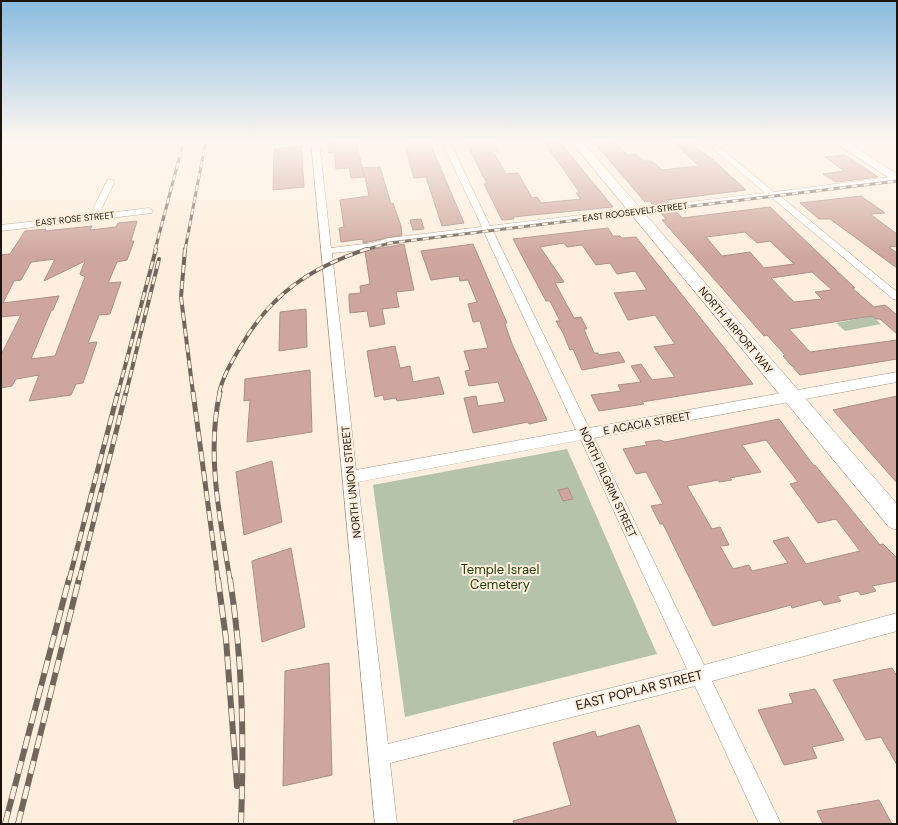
<svg xmlns="http://www.w3.org/2000/svg" width="898" height="825" viewBox="0 0 898 825" font-family="'DM Sans',sans-serif">
  <rect width="100%" height="100%" fill="#fdeedd"/>
  <!-- green -->
  <g fill="#b4c3aa">
    <path d="M872,316L881,324L845,331L836,323Z"/>
    <path d="M567,449L657,654L405,717L373,485Z"/>
  </g>
  <!-- building -->
  <g fill="#cea69d" stroke="#aa8f89" fill-rule="evenodd">
    <path d="M356,140L364,177L351,178L349,168L336,169L334,152L329,153L328,142Z"/>
    <path d="M403,140H427L429,146H431L464,223L442,226L426,177L414,178Z"/>
    <path d="M468,140H492L499,151H493L506,174L518,173L532,198L537,197L541,203L581,199L576,193H580L544,142L559,141L613,207L513,217L514,219L502,220L484,184H487L466,142H468Z"/>
    <path d="M592,140H613L627,155L636,154L644,161H652L662,170L699,166L671,140H686L712,159L746,190L666,200L669,203L653,205L650,201L645,202Z"/>
    <path d="M301,146L304,187L273,190L274,149Z"/>
    <path d="M845,155L865,168L878,177L836,182L823,174L844,171L825,157Z"/>
    <path d="M380,167L391,204L393,203L401,226L402,235L363,243V239L341,242L339,228L344,227L340,200L369,196L363,168Z"/>
    <path d="M861,196L885,213L870,214L897,234V246L889,247L897,253V268L830,219H819L800,203Z"/>
    <path d="M770,207L855,288H852L874,307L885,305L897,315V334L880,319H876L872,316L789,329L810,352L897,340V359L800,375L783,356L785,355L767,335L764,336L700,263L662,220L666,219L660,212L675,210L682,218ZM745,232L757,243L770,241L794,264L764,268L750,252L722,256L706,237ZM812,272L832,290L815,292L822,299L794,302L771,278Z"/>
    <path d="M421,219L424,229L413,230L410,220Z"/>
    <path d="M137,221L131,241H134L127,260L117,262L108,283L121,282L110,314L99,315L88,343L97,342L83,383L76,384L71,395L29,401L39,375L16,379L12,386L1,388V355L21,315L1,317V255L10,254L25,231L46,229L45,231L92,226L90,230L116,227L118,223ZM55,259L44,281L85,261L80,274L85,277L55,356L31,359L51,311L53,310L59,296L3,303L14,281L21,280L31,262Z"/>
    <path d="M608,228L613,236H620L622,238L636,237L753,384L642,402L644,404L599,411L591,395L621,391L618,385L641,382L631,366L641,364L652,380L675,377L654,347L675,344L655,315L628,320L614,293L647,290L635,271L617,274L610,263L596,265L582,245L567,247L564,243L540,247L564,282L555,283L574,318L581,317L587,329H584L594,353H598L599,355L619,352L625,362L582,370L573,349L570,350L563,333L556,321H560L550,301H546L513,239Z"/>
    <path d="M404,244L414,290L396,292L399,307L382,309L385,324L370,327L367,311L350,313L349,300V294L361,293L360,286L370,284L365,251Z"/>
    <path d="M473,244L507,323L505,324L512,344L547,420L529,424L528,422L473,433L464,398L476,396L478,406L505,402L498,382L469,386L465,371L470,370L464,351L488,348L480,321L473,322L468,304L477,302L468,280L460,281L459,276L431,280L421,251Z"/>
    <path d="M306,309L307,347L279,351L280,312Z"/>
    <path d="M395,346L400,368L410,366L413,382L439,377L444,394L397,401L396,398L384,400L383,395L375,397L367,351Z"/>
    <path d="M310,370L312,432L247,442L250,400L244,401L245,379Z"/>
    <path d="M897,396V483L833,410Z"/>
    <path d="M779,419L814,466L815,465L880,545L883,544L897,558V581L872,586L876,591L861,595L858,591L837,596L841,601L824,605L821,600L792,608L791,605L713,626L663,524H660L651,506L663,504L646,472L636,474L623,449L647,445L645,442L660,440L665,442ZM766,440L798,482L790,484L818,523L836,519L860,551L806,564L788,537L773,541L788,563L752,571L749,565L733,569L720,546L729,545L720,527L712,529L687,486L718,480L719,482L732,480L730,478L761,472L742,445Z"/>
    <path d="M272,461L282,522L244,535L236,472Z"/>
    <path d="M568,488L573,499L563,501L558,490Z"/>
    <path d="M291,548L305,627L262,642L252,561Z"/>
    <path d="M329,663L332,775L283,786L285,671Z"/>
    <path d="M892,668L897,676V765L881,737L866,740L833,680Z"/>
    <path d="M815,689L844,740L812,747L817,758L784,765L758,710L793,703L789,694Z"/>
    <path d="M639,725L677,824H514L513,821L571,805L553,743L595,731L597,737Z"/>
    <path d="M879,800L892,824H823L817,811Z"/>
  </g>
  <g fill="none" stroke-linecap="round" stroke-linejoin="round">
    <defs>
      <g id="minor">
        <path d="M311,140H319L331,248L372,243L389,238L482,227L441,140H449L490,226L765,193L703,140H711L774,192L897,176V180L780,196L897,292V300L893,299L771,197L493,231L589,428L897,372V382L594,438L704,665L897,613V631L712,681L781,824H759L695,686L390,763L397,824H375ZM484,232L576,430L356,470L332,253L373,249L390,244ZM581,440L687,669L388,744L358,482Z"/>
        <path d="M108,179L115,181L99,214L149,208L153,211L152,213L1,231V225L90,215Z"/>
      </g>
      <g id="secondary">
        <path d="M570,140H581L897,504V530L889,527Z"/>
        <path d="M831,140H844L897,174V183Z"/>
      </g>
    </defs>
    <!-- minor casing -->
    <use href="#minor" stroke="#a49380" stroke-width="1"/>
    <!-- secondary casing -->
    <use href="#secondary" stroke="#a49380" stroke-width="1"/>
    <!-- minor -->
    <use href="#minor" fill="#fff" fill-rule="evenodd"/>
    <!-- secondary -->
    <use href="#secondary" fill="#fff" fill-rule="evenodd"/>
    <defs>
      <g id="rail-far3">
        <path d="M155,250L184,140"/>
        <path d="M185,250L206,140"/>
        <path d="M364,250L390,243L897,181"/>
      </g>
      <g id="rail-far2">
        <path d="M185,249L181,297L193,393"/>
        <path d="M118,393L156,249"/>
        <path d="M126,393L159,259"/>
        <path d="M219,393C223,376 232,361 241,346C272,293 310,268 367,249"/>
      </g>
      <g id="rail-far1">
        <path d="M193,392L218,580"/>
        <path d="M220,392C206,453 220,519 230,580"/>
        <path d="M69,580L118,392"/>
        <path d="M79,580L126,392"/>
      </g>
      <g id="rail">
        <path d="M218,579L226,639L237,786"/>
        <path d="M230,579C243,661 244,741 241,824"/>
        <path d="M5,824L69,579"/>
        <path d="M18,824L79,579"/>
      </g>
    </defs>
    <!-- rail-far3 casing -->
    <use href="#rail-far3" stroke="#70665b" stroke-width="3"/>
    <!-- rail-far2 casing -->
    <use href="#rail-far2" stroke="#70665b" stroke-width="4"/>
    <!-- rail-far1 casing -->
    <use href="#rail-far1" stroke="#70665b" stroke-width="5"/>
    <!-- rail casing -->
    <use href="#rail" stroke="#70665b" stroke-width="6"/>
    <!-- rail-far3 -->
    <use href="#rail-far3" stroke="#fdeedd" stroke-width="2" stroke-dasharray="6" stroke-linecap="butt"/>
    <!-- rail-far2 -->
    <use href="#rail-far2" stroke="#fdeedd" stroke-width="2.5" stroke-dasharray="8" stroke-linecap="butt"/>
    <!-- rail-far1 -->
    <use href="#rail-far1" stroke="#fdeedd" stroke-width="3.5" stroke-dasharray="10" stroke-linecap="butt"/>
    <!-- rail -->
    <use href="#rail" stroke="#fdeedd" stroke-width="4.5" stroke-dasharray="13" stroke-linecap="butt"/>
  </g>
  <!-- sky -->
  <linearGradient id="sky" x2="0" y2="1"><stop stop-color="#89bbe0"/><stop offset="0.55" stop-color="#fef7f0"/><stop offset="1" stop-color="#fef7f0" stop-opacity="0"/></linearGradient>
  <rect width="898" height="256" fill="url(#sky)"/>
  <g text-anchor="middle" dominant-baseline="central" stroke-width="4" stroke-linejoin="round" paint-order="stroke">
    <!-- far-street labels -->
    <g font-size="9" fill="#1b140d" stroke="#fdeedd">
      <text transform="translate(635 212) rotate(-7)">EAST ROOSEVELT STREET</text>
      <text transform="translate(75 219) rotate(-6)">EAST ROSE STREET</text>
    </g>
    <!-- street labels -->
    <g font-size="11" fill="#1b140d" stroke="#fdeedd">
      <text transform="translate(736 330) rotate(50)">NORTH AIRPORT WAY</text>
      <text transform="translate(647 423) rotate(-10)">E ACACIA STREET</text>
      <text transform="translate(351 482) rotate(-96)">NORTH UNION STREET</text>
      <text transform="translate(608 482) rotate(65)">NORTH PILGRIM STREET</text>
    </g>
    <!-- near-park labels -->
    <g font-size="13" fill="#1f3807" stroke="#fdeedd">
      <text x="500" y="569">Temple Israel<tspan x="500" dy="15">Cemetery</tspan></text>
    </g>
    <!-- near-street labels -->
    <g font-size="13" fill="#1b140d" stroke="#fdeedd">
      <text transform="translate(639 690) rotate(-14)">EAST POPLAR STREET</text>
    </g>
  </g>
  <!-- border -->
  <rect width="898" height="825" fill="none" stroke="#1b140d" stroke-width="4"/>
</svg>
